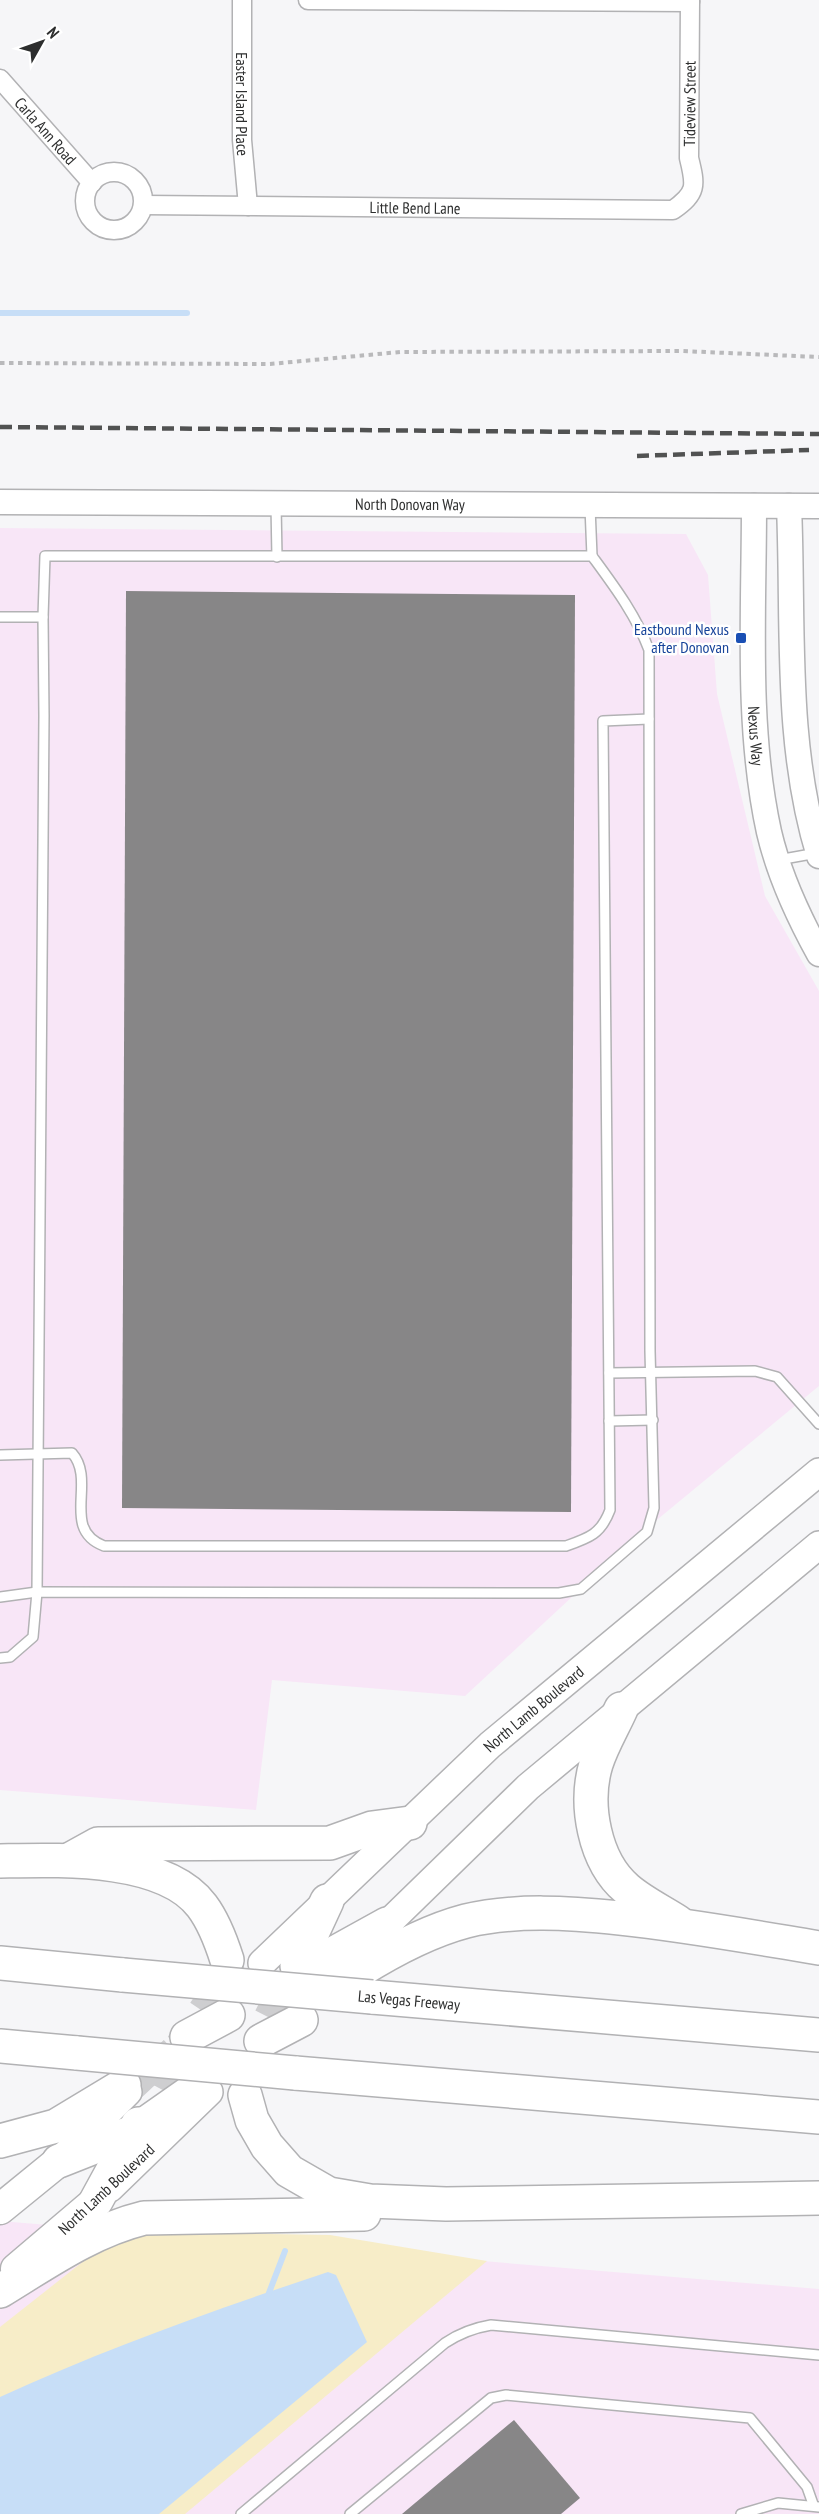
<svg xmlns="http://www.w3.org/2000/svg" width="819" height="2514" viewBox="0 0 819 2514" font-family="'PT Sans Narrow',sans-serif">
  <rect width="100%" height="100%" fill="#f6f6f8"/>
  <!-- industrial -->
  <g fill="#f8e6f7">
    <path d="M0,528L686,534L708,575L717,694L765,896L819,991V1386L641,1533L465,1696L272,1680L256,1810L0,1790Z"/>
    <path d="M0,2221L819,2289V2514H0Z"/>
  </g>
  <!-- sand -->
  <path fill="#f7edc8" d="M139,2232L330,2235L487,2261L185,2514H0V2327L104,2245Z"/>
  <!-- water -->
  <path fill="#c7def7" d="M328,2272L336,2275L367,2342L159,2514H0V2397C106,2348 217,2309 328,2272Z"/>
  <g fill="none" stroke-linecap="round" stroke-linejoin="round">
    <!-- stream -->
    <g stroke="#c7def7" stroke-width="6">
      <path d="M0,313H187"/>
      <path d="M267,2298L285,2251"/>
    </g>
  </g>
  <!-- building -->
  <g fill="#878687">
    <path d="M126,591L575,595L571,1512L122,1508Z"/>
    <path d="M514,2420L580,2498L561,2514H402Z"/>
  </g>
  <g fill="none" stroke-linecap="round" stroke-linejoin="round">
    <!-- secondary-tunnel -->
    <path stroke="#ceced0" stroke-width="27" stroke-dasharray="27 14" stroke-linecap="butt" d="M133,2087L173,2050"/>
    <!-- motorway-tunnel -->
    <g stroke="#ceced0" stroke-width="33" stroke-dasharray="33 16" stroke-linecap="butt">
      <path d="M204,2012L228,1976L227,1960"/>
      <path d="M270,2018L297,1966"/>
      <path d="M159,2088L185,2040"/>
    </g>
    <defs>
      <g id="service">
        <path d="M276,505L277,557"/>
        <path d="M590,507L592,556"/>
        <path d="M0,617H43L44,716L37,1592L33,1637L10,1657L0,1658"/>
        <path d="M778,860L817,853"/>
        <path d="M609,1373L755,1371L777,1377L819,1424"/>
        <path d="M609,1421L653,1420"/>
        <path d="M0,1455L72,1453C97,1481 60,1529 104,1546H566C589,1538 601,1534 610,1510L603,721L649,719"/>
        <path d="M0,1597L37,1592L559,1593L581,1589L647,1532L654,1508L650,1351L649,650C636,615 614,586 592,556H45L43,617"/>
        <path d="M241,2514L445,2343C460,2333 473,2328 491,2325L819,2355"/>
        <path d="M350,2514L491,2398L506,2395L750,2418L807,2487L813,2504"/>
        <path d="M741,2514L778,2503L819,2507"/>
      </g>
      <g id="minor">
        <path id="s1" d="M242,0V140L248,206"/>
        <path d="M308,0L690,2"/>
        <path id="s2" d="M0,79L92,183"/>
        <circle cx="114" cy="201" r="29"/>
        <path id="s3" d="M143,205L673,210C697,193 696,186 689,158L690,0"/>
      </g>
      <g id="tertiary">
        <path id="s4" d="M0,502L819,506"/>
        <path id="s5" d="M754,506C754,613 746,727 769,832C779,875 798,916 819,954"/>
        <path d="M789,506C794,623 784,742 819,856"/>
      </g>
      <g id="secondary">
        <path id="s6" d="M262,1963L490,1745L819,1472"/>
        <path d="M340,1970L528,1787L819,1545"/>
        <path d="M62,2158L128,2092"/>
        <path d="M110,2188L209,2092"/>
      </g>
      <g id="primary">
        <path d="M0,2209L59,2161"/>
        <path d="M16,2269L96,2201"/>
      </g>
      <g id="motorway">
        <path d="M621,1709C613,1727 602,1745 596,1764C584,1804 594,1861 627,1889C642,1902 661,1911 678,1922"/>
        <path d="M69,1860L98,1844L330,1843L372,1828L410,1823"/>
        <path d="M0,1861C56,1860 164,1855 202,1906C214,1922 221,1941 227,1960"/>
        <path d="M0,1963L123,1975"/>
        <path d="M297,1966L327,1901"/>
        <path d="M311,1966L387,1924"/>
        <path d="M359,1971C391,1951 428,1931 466,1921C516,1909 570,1913 620,1918C687,1925 753,1937 819,1948"/>
        <path d="M372,1997L819,2035"/>
        <path d="M187,2037L228,2015"/>
        <path d="M261,2041L301,2020"/>
        <path d="M0,2046L77,2053"/>
        <path d="M295,2073L819,2117"/>
        <path d="M245,2095L252,2120L267,2146L289,2171L329,2194L370,2201L446,2204L819,2198"/>
        <path d="M0,2141L56,2126L124,2085"/>
        <path d="M59,2161L135,2131L192,2091"/>
        <path d="M96,2201L138,2124"/>
        <path d="M0,2291C46,2263 91,2231 144,2218L364,2214"/>
      </g>
    </defs>
    <!-- service casing -->
    <use href="#service" stroke="#b2b2b4" stroke-width="12"/>
    <!-- minor casing -->
    <use href="#minor" stroke="#b2b2b4" stroke-width="21"/>
    <!-- tertiary casing -->
    <use href="#tertiary" stroke="#b2b2b4" stroke-width="27"/>
    <!-- secondary casing -->
    <use href="#secondary" stroke="#b2b2b4" stroke-width="30"/>
    <!-- primary casing -->
    <use href="#primary" stroke="#b2b2b4" stroke-width="33"/>
    <!-- motorway casing -->
    <use href="#motorway" stroke="#b2b2b4" stroke-width="36"/>
    <!-- path -->
    <path stroke="#b9b9bb" stroke-width="4" stroke-dasharray="4.5 4.5" stroke-linecap="butt" d="M0,363L270,364L400,352L682,351L819,357"/>
    <!-- service -->
    <use href="#service" stroke="#fff" stroke-width="9"/>
    <!-- minor -->
    <use href="#minor" stroke="#fff" stroke-width="18"/>
    <!-- tertiary -->
    <use href="#tertiary" stroke="#fff" stroke-width="24"/>
    <!-- secondary -->
    <use href="#secondary" stroke="#fff" stroke-width="27"/>
    <!-- primary -->
    <use href="#primary" stroke="#fff" stroke-width="30"/>
    <!-- motorway -->
    <use href="#motorway" stroke="#fff" stroke-width="33"/>
    <!-- rail -->
    <g stroke="#515252" stroke-width="4.5" stroke-dasharray="12 6" stroke-linecap="butt">
      <path d="M0,427L819,434"/>
      <path d="M637,456L809,450"/>
    </g>
    <defs>
      <g id="motorway-bridge">
        <path d="M123,1975L372,1997"/>
        <path d="M77,2053L295,2073"/>
      </g>
    </defs>
    <!-- motorway-bridge casing -->
    <use href="#motorway-bridge" stroke="#b2b2b4" stroke-width="36" stroke-linecap="butt"/>
    <!-- motorway-bridge -->
    <use href="#motorway-bridge" stroke="#fff" stroke-width="33"/>
  </g>
  <!-- markers -->
  <rect fill="#1a4fb4" stroke="#fff" stroke-width="2" x="735" y="632" width="12" height="12" rx="3"/>
  <g text-anchor="middle" dominant-baseline="central" stroke-width="5" stroke-linejoin="round" paint-order="stroke">
    <!-- street labels -->
    <g font-size="16" fill="#2d2e2e" stroke="#fff">
      <text stroke="none"><textPath href="#s1" startOffset="104">Easter Island Place</textPath></text>
      <text stroke="none"><textPath href="#s3" startOffset="645">Tideview Street</textPath></text>
      <text stroke="none"><textPath href="#s2" startOffset="69">Carla Ann Road</textPath></text>
      <text stroke="none"><textPath href="#s3" startOffset="272">Little Bend Lane</textPath></text>
      <text stroke="none"><textPath href="#s4" startOffset="410">North Donovan Way</textPath></text>
      <text stroke="none"><textPath href="#s5" startOffset="230">Nexus Way</textPath></text>
      <text stroke="none"><textPath href="#s6" startOffset="372">North Lamb Boulevard</textPath></text>
      <text transform="translate(409 2000) rotate(5)">Las Vegas Freeway</text>
      <text transform="translate(106 2189) rotate(-43)">North Lamb Boulevard</text>
    </g>
    <!-- transit labels -->
    <g font-size="16" fill="#164399" stroke="#fff" text-anchor="end">
      <text x="729" y="629">Eastbound Nexus<tspan x="729" dy="18">after Donovan</tspan></text>
    </g>
  </g>
  <!-- north arrow -->
  <g transform="translate(42 42) rotate(50)" stroke="#ffffff" stroke-width="4.5" paint-order="stroke">
  <path d="M0-4.5L10 22L0 15L-10 22Z" fill="#2d2e2e"/>
  <text y="-9" font-size="16" font-weight="bold" text-anchor="middle" fill="#2d2e2e">N</text>
  </g>
</svg>
